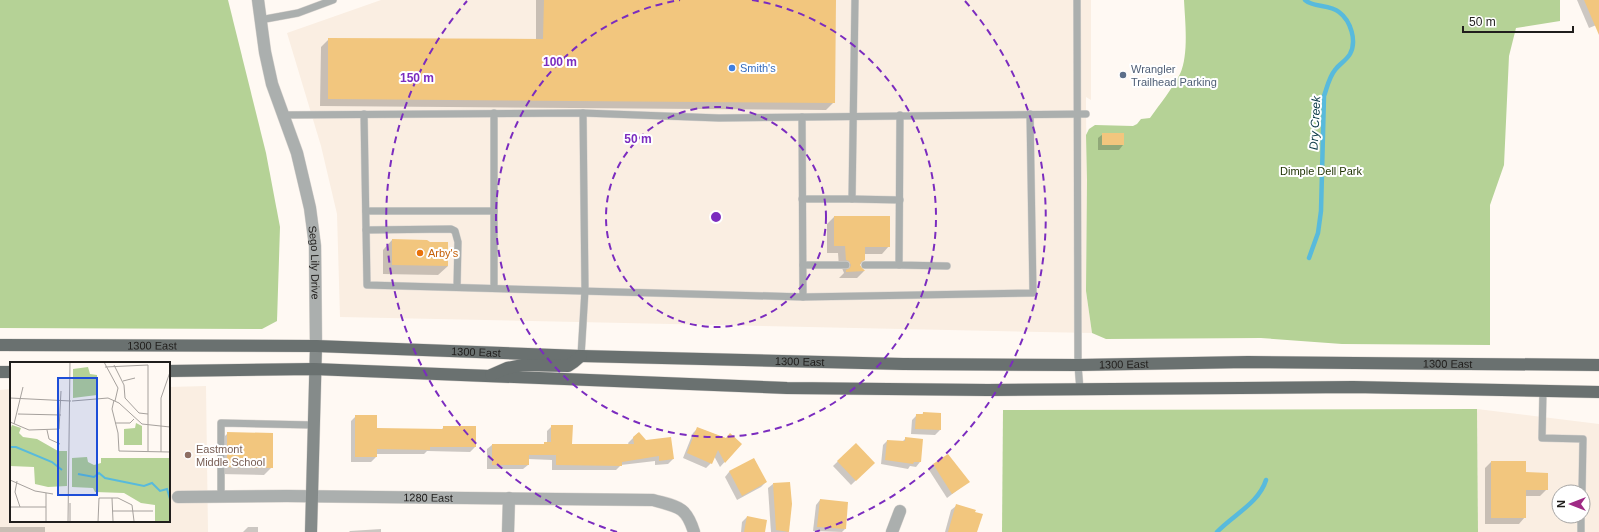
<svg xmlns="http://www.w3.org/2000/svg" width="1599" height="532" viewBox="0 0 1599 532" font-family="Arial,sans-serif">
  <rect width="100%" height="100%" fill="#fff9f3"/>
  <!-- built -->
  <g fill="#faeee2" fill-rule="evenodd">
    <path d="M381,0H1091V100L1086,97V114L1087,180L1086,291L1092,333L340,317L337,214L321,146L287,33Z"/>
    <path d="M206,386L208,532H0V390L11,389V521H169V387Z"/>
    <path d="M1477,409L1599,424V532H1478ZM1559,492H1583V516H1559Z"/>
  </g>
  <!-- green -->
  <g fill="#b5d296">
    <path d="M0,0H228L266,153L280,227L277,321L262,329L0,328Z"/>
    <path d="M1184,0H1560V21L1516,28L1509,56L1504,165L1490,205V345L1342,344L1261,338L1106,339L1092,333L1086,291L1087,180L1086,135L1089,129L1095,125L1133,126L1137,124L1141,119L1150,118C1160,104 1172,89 1180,74C1189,54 1185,21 1184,0Z"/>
    <path d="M1477,409L1478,532H1002L1003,410Z"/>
  </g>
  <!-- shadow -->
  <g fill="#0003">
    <path d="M536,0H835L834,102L826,110L320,106L321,47L329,39L536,40Z"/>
    <path d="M1577,0H1599V24L1589,28Z"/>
    <path d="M1103,134L1123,145L1119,150H1098V138Z"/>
    <path d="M834,217L889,246L882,254H864V260L859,266L864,271L857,278H839L844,273L842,268L839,267L838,253H827V224Z"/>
    <path d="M392,240L429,243L448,266L438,275L383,274V250Z"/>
    <path d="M923,413L940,430L935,435L911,434L912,420L917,415H922Z"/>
    <path d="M356,416L376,429L441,430L444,427L475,447L470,452L427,451L424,454H376V457L371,462H351V421Z"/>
    <path d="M552,426L571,445H629L628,443L638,433L646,441L673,459L668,464L655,465V461L621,465L616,470H552V460L528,459V465L523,469H487V449L492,445H544L547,443V431Z"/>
    <path d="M698,428L741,444L720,467L714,456L711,463L706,468L683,458L693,433Z"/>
    <path d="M228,433L272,467L264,475L220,474V441Z"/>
    <path d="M906,438L922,440L920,462L916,467L910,466L908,469L881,464L883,445L887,441L902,442Z"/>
    <path d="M856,444L874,463L851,485L833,466Z"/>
    <path d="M754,459L766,482L761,487L737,500L725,477L729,472Z"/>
    <path d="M1491,462L1525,473L1547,489L1540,496H1525V517L1519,524H1485V468Z"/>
    <path d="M934,465L968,482L947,498L929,470Z"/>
    <path d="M773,484L788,531V532H771L768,488Z"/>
    <path d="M820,500L845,529L842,532L813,531L816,505Z"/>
    <path d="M956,506L974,513L976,532H945L951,510Z"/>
    <path d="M747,517L764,532H741L742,522Z"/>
    <rect x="0" y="527" width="45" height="5"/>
    <path d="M248,527H258V532H243Z"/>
    <path d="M381,529V532H349L350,531Z"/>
  </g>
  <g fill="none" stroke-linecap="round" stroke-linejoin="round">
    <!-- stream -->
    <g stroke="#58badc" stroke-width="4.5">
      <path d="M1305,0C1314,8 1329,4 1339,12C1351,21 1357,41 1350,54C1346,61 1339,64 1335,70C1329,77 1327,88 1324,96L1321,211L1318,233L1309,258"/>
      <path d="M1217,532C1233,515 1259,503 1266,480"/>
    </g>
  </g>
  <!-- building -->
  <g fill="#f2c67e">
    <path d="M544,0H836L835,103L328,99V38L543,39Z"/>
    <path d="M1584,0H1599V35Z"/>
    <rect x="1102" y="133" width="22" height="12"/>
    <path d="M834,216H890V247H865V260L861,262L860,265L865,271L846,272V270L850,268L851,265L849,261L846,260L845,246H834Z"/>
    <path d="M392,239L427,240L430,242H448V266L392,265Z"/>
    <path d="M923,412L941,413V430L915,429L916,414H923Z"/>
    <path d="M355,415H377V428L443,429V426H476V447H430V450L377,449V457H355Z"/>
    <path d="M551,425H573L572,444H634L633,437L639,432L646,440L671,437L674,459L659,461V456L622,462V466L556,465V455H529V465H492V444H544V442H551Z"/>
    <path d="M697,427L726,438L730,433L742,444L725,463L718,450L712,464L687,453Z"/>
    <path d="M227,432L273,433V468L227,467Z"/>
    <path d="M905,437L923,439L921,462H914L913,464L885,460L887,440L905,441Z"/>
    <path d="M856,443L875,463L856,481L837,461Z"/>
    <path d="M948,454L970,482L952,494L933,464Z"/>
    <path d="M754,458L767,482L742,496L729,471Z"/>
    <path d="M1491,461H1526V472L1548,473V490H1526V518H1491Z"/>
    <path d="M790,482L792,504L789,532L776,530L773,483Z"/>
    <path d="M820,499L848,502L846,529L817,527Z"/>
    <path d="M956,504L976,510L975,512L983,514L977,532H948Z"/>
    <path d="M747,516L767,520L765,532H744Z"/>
  </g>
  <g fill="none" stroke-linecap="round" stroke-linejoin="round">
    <defs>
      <g id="service">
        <path d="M1077,0L1078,365L1080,390"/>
        <path d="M260,20L298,13L333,0"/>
        <path d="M494,113V288"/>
        <path d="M583,113L719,118L1086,114"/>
        <path d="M364,114L367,285L803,297L802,117"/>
        <path d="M283,115L583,113L585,290L581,356"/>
        <path d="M900,115L899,265L947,266"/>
        <path d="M802,199H852L855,0"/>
        <path d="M852,199L900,200"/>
        <path d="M366,211H494"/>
        <path d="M366,230L451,229L455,231L458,242L457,287"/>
        <path d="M803,265H846"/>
        <path d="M865,265H899"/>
        <path d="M803,297L1033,293L1030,114"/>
        <path d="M1543,390L1542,438L1583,439L1582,492"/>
        <path d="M221,496V423L313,425"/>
        <path d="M1581,532V516"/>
      </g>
      <g id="minor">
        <path id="s1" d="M178,497L287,496L653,500C678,507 686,506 694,532"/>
        <path d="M508,532L509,498"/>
        <path d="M892,532L900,511"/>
      </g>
      <g id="tertiary">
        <path id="s2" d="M258,0L265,52L272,84L297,153L310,208L315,246L316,346"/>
      </g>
      <path id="secondary" d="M311,532L316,346"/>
      <g id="primary">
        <path id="s3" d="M0,345L316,346L581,356L903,364L1078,365L1248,362L1599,365"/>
        <path d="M169,371L314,369L787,388L988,390L1353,387L1599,392"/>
        <path d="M0,372H11"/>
        <path d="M491,375L507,368L523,365L568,366L574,362L581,356"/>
      </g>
    </defs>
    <!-- service casing -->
    <use href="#service" stroke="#dbd6d1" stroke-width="8"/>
    <!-- minor casing -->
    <use href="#minor" stroke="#dbd6d1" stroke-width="13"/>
    <!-- tertiary casing -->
    <use href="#tertiary" stroke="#dbd6d1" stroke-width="13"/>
    <!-- secondary casing -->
    <use href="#secondary" stroke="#dbd6d1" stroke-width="13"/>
    <!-- primary casing -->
    <use href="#primary" stroke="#dbd6d1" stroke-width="13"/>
    <!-- service -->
    <use href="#service" stroke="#abafae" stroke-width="7"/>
    <!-- minor -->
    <use href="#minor" stroke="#abafae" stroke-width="12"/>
    <!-- tertiary -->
    <use href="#tertiary" stroke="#abafae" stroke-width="12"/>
    <!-- secondary -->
    <use href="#secondary" stroke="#858b8a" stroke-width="12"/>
    <!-- primary -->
    <use href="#primary" stroke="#6a7170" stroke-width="12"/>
  </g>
  <!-- distance rings -->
  <g fill="none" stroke="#7b2cbf" stroke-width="2" stroke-dasharray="7 5">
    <circle cx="716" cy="217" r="110"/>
    <path d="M752 0A220 220 0 1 1 680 0"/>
    <path d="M617 532A330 330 0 0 1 467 1M965 1A330 330 0 0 1 815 532"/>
  </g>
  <!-- markers -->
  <circle fill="#3f7fe0" stroke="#fff" stroke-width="1.5" cx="732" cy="68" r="4"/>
  <circle fill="#5c6f8a" stroke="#fff" stroke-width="1.5" cx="1123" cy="75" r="4"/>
  <circle fill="#e8710a" stroke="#fff" stroke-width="1.5" cx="420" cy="253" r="4"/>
  <circle fill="#8d6e63" stroke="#fff" stroke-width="1.5" cx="188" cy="455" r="4"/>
  <g text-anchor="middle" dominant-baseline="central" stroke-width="4" stroke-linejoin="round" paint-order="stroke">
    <!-- shop labels -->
    <g font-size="11" fill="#366cbe" stroke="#fff" text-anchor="start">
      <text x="740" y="68">Smith's</text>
    </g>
    <!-- service labels -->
    <g font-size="11" fill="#4e5e75" stroke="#fff" text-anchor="start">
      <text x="1131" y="69">Wrangler<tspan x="1131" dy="13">Trailhead Parking</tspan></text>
    </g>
    <!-- park labels -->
    <g font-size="11" fill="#1e3200" stroke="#fff">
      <text x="1321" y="171">Dimple Dell Park</text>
    </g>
    <!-- food labels -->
    <g font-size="11" fill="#c56008" stroke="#fff" text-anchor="start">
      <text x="428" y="253">Arby's</text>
    </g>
    <!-- street labels -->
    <g font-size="11" fill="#201e1c" stroke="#fff">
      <text stroke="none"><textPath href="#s2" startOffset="270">Sego Lily Drive</textPath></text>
      <text stroke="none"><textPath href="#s3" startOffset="152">1300 East</textPath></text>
      <text stroke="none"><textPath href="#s3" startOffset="476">1300 East</textPath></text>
      <text stroke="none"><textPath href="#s3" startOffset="800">1300 East</textPath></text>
      <text stroke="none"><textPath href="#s3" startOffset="1124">1300 East</textPath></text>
      <text stroke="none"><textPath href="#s3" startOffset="1448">1300 East</textPath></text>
      <text stroke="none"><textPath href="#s1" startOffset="250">1280 East</textPath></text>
    </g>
    <!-- education labels -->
    <g font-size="11" fill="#785e54" stroke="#fff" text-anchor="start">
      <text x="196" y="449">Eastmont<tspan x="196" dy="13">Middle School</tspan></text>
    </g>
    <!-- water labels -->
    <g font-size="12" font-style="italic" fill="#083745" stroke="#fff">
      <text transform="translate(1315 123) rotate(-87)">Dry Creek</text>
    </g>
  </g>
  <!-- overview -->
  <g transform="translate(10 362)">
    <rect width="160" height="160" fill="#fff9f3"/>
    <path d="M78,5L80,12L87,13V33L63,36V7ZM126,61L132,64V83H114V67L125,66ZM2,63L11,66L9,71L13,75L27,77L48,89H57V124L38,125L25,122L24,105L0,104V68ZM77,95L78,100L84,103L91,101V96H160V160L145,159V143L131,141L114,131L85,130L83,126L62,125V96Z" fill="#b5d296"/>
    <path fill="none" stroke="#58badc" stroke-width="2" d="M0,85H6L42,100L52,108M68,112L84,115L89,111L95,116L134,124L142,121L150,129L157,127L160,137"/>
    <path fill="none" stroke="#a6a19d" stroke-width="1" d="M94,0L108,26L105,39M104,3L114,23L115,36L129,51L138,52M95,5L138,3V89M113,19L125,16M0,36L61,39M104,38L102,47L108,71L109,89L160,90M62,39L98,36L109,41L132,62L160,65M8,52L51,53M0,60L19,68L49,67L51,29M105,61H120L124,57M4,62L13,25M37,68L39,77L50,82M151,90V36L160,10M0,118L25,129L43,132M7,119L5,130L10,145M102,136L103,159M0,145H36M102,149H143M0,160H139M36,160V131M58,160L60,0M60,160V141M88,160L89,136H108L122,143L124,159"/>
    <path fill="#1d4ed8" fill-opacity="0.15" stroke="#1d4ed8" stroke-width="2" d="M48,16H87V133H48Z"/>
    <rect width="160" height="160" fill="none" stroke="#201e1c" stroke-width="2"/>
  </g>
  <circle cx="716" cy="217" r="6" fill="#7b2cbf" stroke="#fff" stroke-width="2"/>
  <g font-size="12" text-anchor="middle" font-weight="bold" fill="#7b2cbf" stroke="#fff" stroke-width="4" stroke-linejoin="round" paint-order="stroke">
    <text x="560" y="66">100 m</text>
    <text x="417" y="82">150 m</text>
    <text x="638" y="143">50 m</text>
  </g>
  <!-- north arrow -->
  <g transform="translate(1571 504) rotate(270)"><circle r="19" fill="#ffffff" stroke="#a6a5a4"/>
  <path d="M0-3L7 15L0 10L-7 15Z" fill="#9f2a85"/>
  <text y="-6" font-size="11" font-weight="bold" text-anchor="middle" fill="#201e1c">N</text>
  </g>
  <!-- scale -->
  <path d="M1463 26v6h110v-6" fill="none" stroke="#201e1c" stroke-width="2"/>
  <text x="1469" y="26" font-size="12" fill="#201e1c" stroke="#ffffff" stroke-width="3" paint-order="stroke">50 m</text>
</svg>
